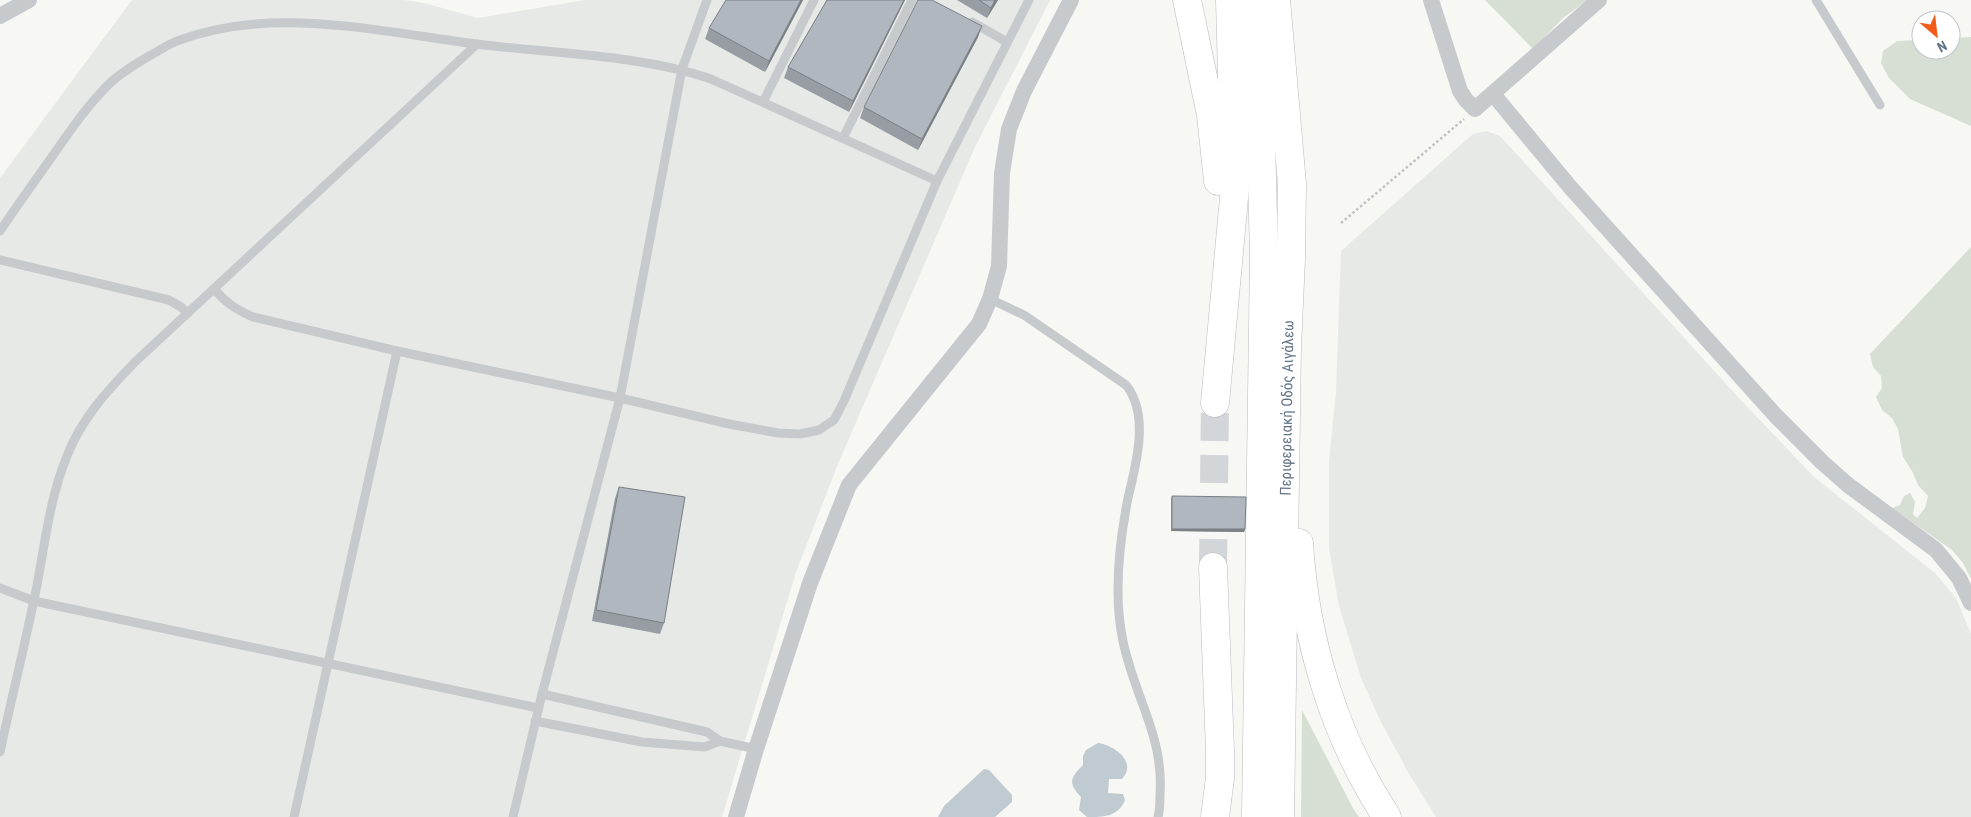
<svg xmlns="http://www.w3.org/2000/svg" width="1971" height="817" viewBox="0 0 1971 817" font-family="'Roboto Condensed',sans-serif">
  <rect width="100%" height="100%" fill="#f7f7f3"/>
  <!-- built -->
  <g fill="#e7e9e7">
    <path d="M132,0H404L424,3L478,18L585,0H1050L975,147L838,464L796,572L722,817H0V178Z"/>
    <path d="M1487,131L1500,136L1738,397L1814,477L1935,573L1956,598L1971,634V817H1436L1409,774L1380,720L1361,678L1339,606L1329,548V461L1336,392L1341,251L1473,134Z"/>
  </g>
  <!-- green -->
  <g fill="#d7dfd4">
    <path d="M1485,0H1588L1563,18L1533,49Z"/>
    <path d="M1971,37V126L1910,99L1889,78L1881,63L1883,51L1897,41L1921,40V50H1951V38Z"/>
    <path d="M1971,247V579L1963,563L1952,550L1892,508L1900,505L1904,496L1910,493L1915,502L1913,514L1917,518L1925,508L1928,496L1918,485L1912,471L1903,457L1898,429L1892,418L1882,410L1876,397L1882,388L1881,376L1873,367L1870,354Z"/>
    <path d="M1302,710L1354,810L1359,817H1301Z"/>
  </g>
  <!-- water -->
  <g fill="#c0cbd1">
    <path d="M1098,743C1114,745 1138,762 1122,779H1109L1108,793L1123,794L1125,800C1118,817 1104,817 1087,817L1079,810L1081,797C1067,783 1071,777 1083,765V756L1086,750Z"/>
    <path d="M984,769L989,770L1012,795V802L995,817H938L944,806Z"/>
  </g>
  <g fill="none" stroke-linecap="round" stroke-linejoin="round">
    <!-- highway-tunnel -->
    <path stroke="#d2d6d8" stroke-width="28" stroke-dasharray="28 14" stroke-linecap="butt" d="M1213,567L1215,403"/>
    <defs>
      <g id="highway">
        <path d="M1187,0L1211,115L1218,181"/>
        <path d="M1251,0L1260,102L1264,255L1256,817"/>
        <path d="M1276,0L1292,184L1291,259L1287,347L1280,817"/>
        <path d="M1215,403L1235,187L1230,0"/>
        <path d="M1299,543C1305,639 1334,737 1387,817"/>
        <path d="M1213,567L1220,751V778L1215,817"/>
      </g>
    </defs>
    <!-- highway casing -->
    <use href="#highway" stroke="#b8bbbf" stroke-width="29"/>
    <!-- path -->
    <path stroke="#bfc1c4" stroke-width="2.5" stroke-dasharray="2.5 2.5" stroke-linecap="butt" d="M1341,223L1464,119"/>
    <!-- lane -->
    <g stroke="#c6cacd" stroke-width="9">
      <path d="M1816,0L1880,105"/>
      <path d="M972,22L1007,42"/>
      <path d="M763,102L814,0"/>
      <path d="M843,138L912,0"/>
      <path d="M0,231C18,204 37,178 56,151C72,128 88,105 108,85C120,73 137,63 151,55C160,50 170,43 180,40C273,5 381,32 476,44C553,54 638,54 711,79L937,181"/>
      <path d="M0,260L169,300L181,307L188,313"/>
      <path d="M214,289C226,303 237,310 253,317L397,351L620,398L729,424L778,433L800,434L819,430L834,420L844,401L937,181L1029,0"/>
      <path d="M990,299L1024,315L1126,385C1150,415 1136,464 1128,498C1119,544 1113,595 1123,641C1134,696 1164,736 1160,794C1160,802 1160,810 1158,817"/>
      <path d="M0,588L34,601L538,708"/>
      <path d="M542,694L707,732L720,741L756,749"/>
      <path d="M535,721L642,742L705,747L720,741"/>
      <path d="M0,752C12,696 26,641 37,585C45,543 50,497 67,456C81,419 108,390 135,362L477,44"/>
      <path d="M294,817L397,351"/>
      <path d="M513,817L542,694L620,398L682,69L707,0"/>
    </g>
    <!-- street -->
    <g stroke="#c6cacd" stroke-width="16">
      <path d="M1431,0L1460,91L1466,100L1475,109L1599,0"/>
      <path d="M0,16L29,0"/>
      <path d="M1493,94L1570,187L1775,415L1822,462L1848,485L1936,550L1959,578L1971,603"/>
      <path d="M736,817L756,749L810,583L849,485L979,324L990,299L999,266L1002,173L1009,129L1024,91L1071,0"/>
    </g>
    <!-- highway -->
    <use href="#highway" stroke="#fff" stroke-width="28"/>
  </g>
  <!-- wall -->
  <g fill="#979da3">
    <path d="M803,0L765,72L705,39L709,28Z"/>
    <path d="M827,0H905L849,112L784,78L788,67Z"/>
    <path d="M957,0H998L987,18Z"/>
    <path d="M978,37L918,150L860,118L864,107Z"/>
    <path d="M619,487L664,623L660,634L592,621L615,498Z"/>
    <path d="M1172,496L1245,529L1244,532L1171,531V499Z"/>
  </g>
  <!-- shaded-wall -->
  <g fill="#7b8085">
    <path d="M801,0H803L765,72L769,61Z"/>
    <path d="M904,0H905L849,112L853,101Z"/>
    <path d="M995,0H998L987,18L991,8Z"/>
    <path d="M982,26L978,37L918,150L922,139Z"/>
    <path d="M1172,529H1245L1244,532L1171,531Z"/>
  </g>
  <!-- building -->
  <g fill="#b0b7be" stroke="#7b8085">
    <path d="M726,0H801L769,61L709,28Z"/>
    <path d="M827,0H904L853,101L788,67Z"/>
    <path d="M918,0H932L982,26L922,139L864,107Z"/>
    <path d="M979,0H995L991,8Z"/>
    <path d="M619,487L685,497L664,623L596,610Z"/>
    <path d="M1172,496L1246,497L1245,529H1172Z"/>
  </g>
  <g text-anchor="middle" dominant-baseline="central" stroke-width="5" stroke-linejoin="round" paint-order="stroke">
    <!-- street labels -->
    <g font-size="15" fill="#637487" stroke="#fff">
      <text transform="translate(1287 408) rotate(-89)">Περιφερειακή Οδός Αιγάλεω</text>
    </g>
  </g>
  <!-- north arrow -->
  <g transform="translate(1936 35) rotate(152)"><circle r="24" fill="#ffffff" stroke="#c1c7cf"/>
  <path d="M0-4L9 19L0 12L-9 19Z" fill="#f25c18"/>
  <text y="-8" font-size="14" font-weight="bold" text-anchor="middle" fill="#637487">N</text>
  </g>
</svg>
